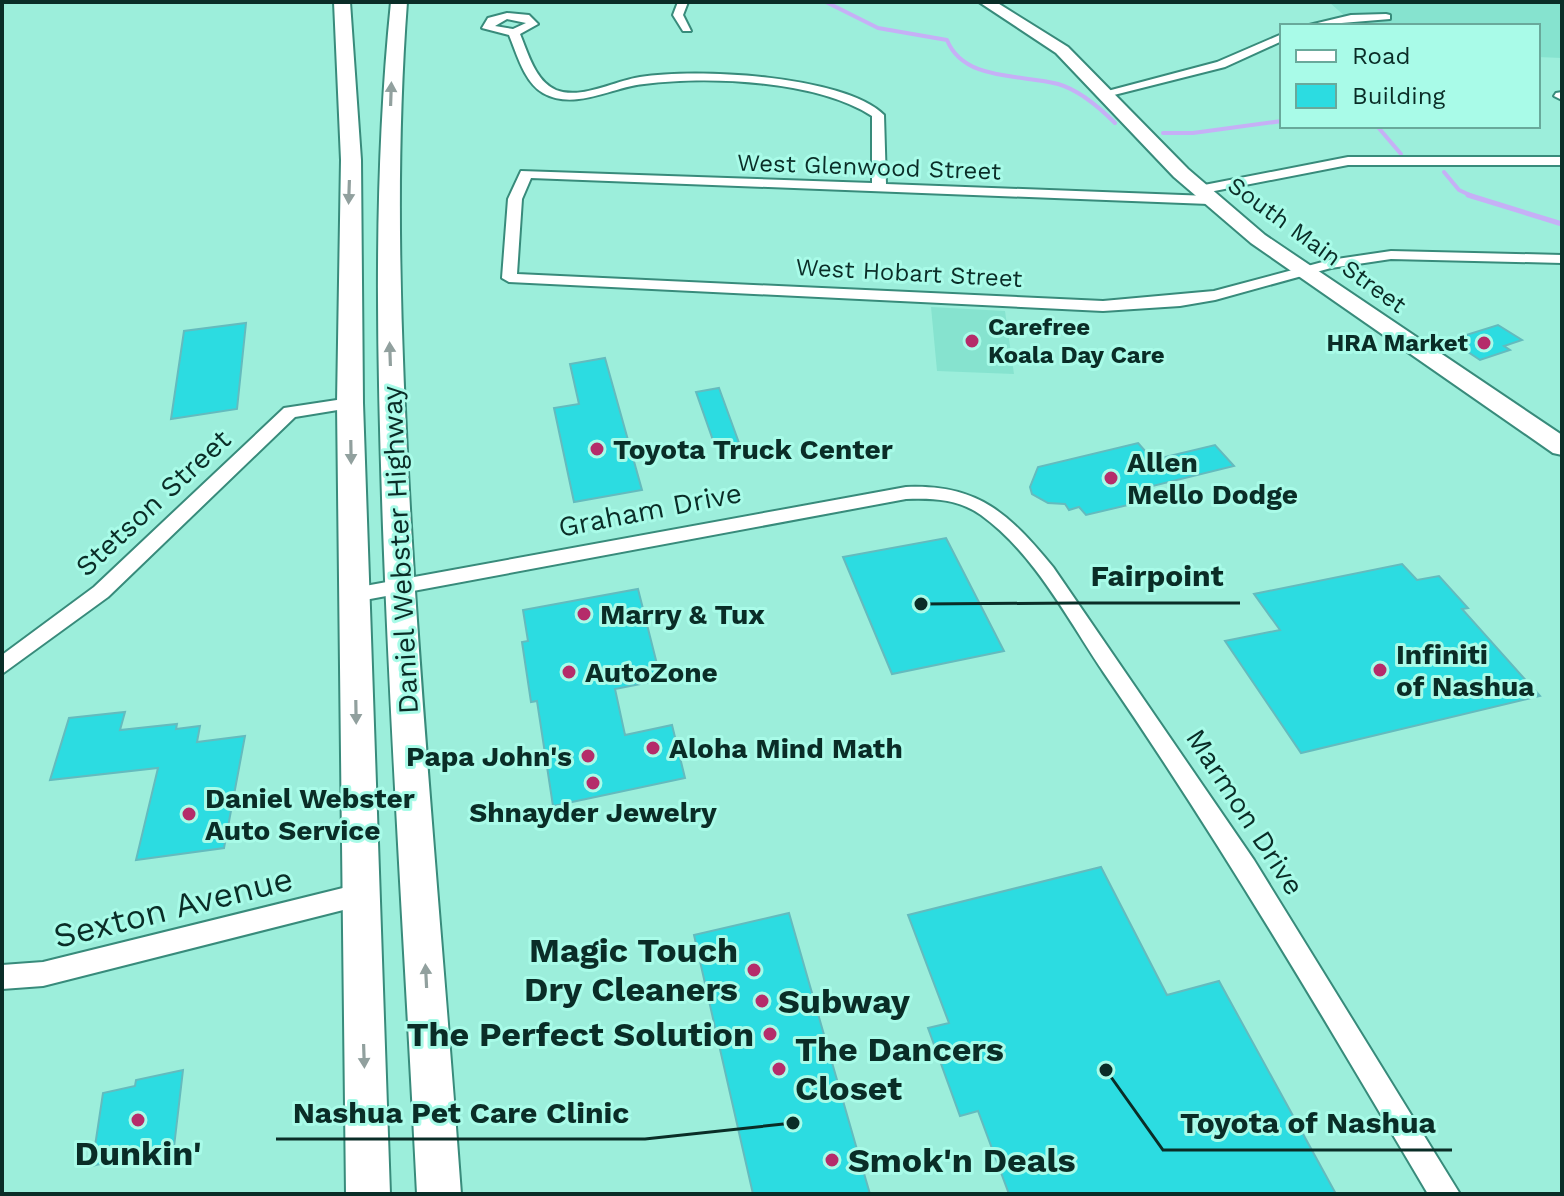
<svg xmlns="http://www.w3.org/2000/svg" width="1564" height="1196" viewBox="0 0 1564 1196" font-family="'Work Sans',sans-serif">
  <rect width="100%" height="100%" fill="#9ceedb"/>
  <!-- built -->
  <g fill="#86e3cf">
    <path d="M1329,2H1562V58L1538,57V26H1356Z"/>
    <path d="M931,307L1005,311L1014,374L937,371Z"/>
  </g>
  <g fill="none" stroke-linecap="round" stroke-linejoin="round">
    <!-- stream-far1 -->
    <g stroke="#c6b0f6" stroke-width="4">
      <path d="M826,2L878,28L947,40C964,82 1022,74 1058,84C1079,90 1100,108 1115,123"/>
      <path d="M1377,126L1401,154"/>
      <path d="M1163,133H1193L1282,121"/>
      <path d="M1444,172L1459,190L1474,197"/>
    </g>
    <!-- stream -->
    <path stroke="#c6b0f6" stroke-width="5" d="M1468,195L1562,224"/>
  </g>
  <!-- building -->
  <g fill="#2cdce1" stroke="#64bbbe" stroke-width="2">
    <path d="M246,323L237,409L171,419L184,331Z"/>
    <path d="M1498,325L1522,340L1504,346L1510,350L1480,360L1450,340Z"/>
    <path d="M605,358L642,490L574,502L554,408L579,404L570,364Z"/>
    <path d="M719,388L739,443L715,446L696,392Z"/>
    <path d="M1138,443L1153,460L1215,445L1234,466L1140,489L1149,500L1086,515L1079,507L1069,510L1065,504L1048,503L1032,494L1030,487L1038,467Z"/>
    <path d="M946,538L1004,651L892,674L843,557Z"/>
    <path d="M1402,564L1417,580L1439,576L1468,608L1462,609L1540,696L1301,753L1225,641L1280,630L1254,594Z"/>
    <path d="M638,589L661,680L615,689L625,735L672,725L685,778L553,806L537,701L531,702L522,642L528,641L523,610Z"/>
    <path d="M125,712L120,730L177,724L176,729L200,726L197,742L245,736L224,848L136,860L158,768L50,780L69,718Z"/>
    <path d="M1101,867L1167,995L1219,981L1336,1194H1009L978,1111L960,1116L928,1028L949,1023L908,915Z"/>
    <path d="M789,913L856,1146L870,1194H753L694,935Z"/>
    <path d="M183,1070L174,1147L92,1166L103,1093L135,1086L136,1080Z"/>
  </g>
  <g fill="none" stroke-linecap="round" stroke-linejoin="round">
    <defs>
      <g id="street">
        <path d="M678,2H688L683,15L691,31H683L673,15Z"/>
        <path d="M507,13L529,15L538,24L520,34C528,53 535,81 556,90C581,100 614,81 640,77C695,68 844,75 884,115L886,184L1209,196L1216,200L1209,204L531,178L522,199L517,274L1103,301L1214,291L1330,260L1391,251L1562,255V263L1391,259L1331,268L1215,300L1180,306L1103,311L509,282L502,278L508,199L521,171L872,183V116C816,80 709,76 644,84C612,87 575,111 543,93C524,82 517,54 509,35L482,28L488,18ZM507,19L526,23L513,29L495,26Z"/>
        <path d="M1386,14L1390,15V19L1305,26L1351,15Z"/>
        <path d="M1282,34V41L1225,67L1106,97L1100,93L1217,62Z"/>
        <path d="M1562,92V100L1554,96L1556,93Z"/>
        <path d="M1348,157H1562V165H1348L1199,194L1192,190L1199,186Z"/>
        <path d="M350,398L356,399V407L295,417L108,597L2,674V655L94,587L284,408Z"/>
        <path d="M906,487C979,484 1009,514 1053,567L1254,860L1460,1194H1428C1324,1018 1220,842 1104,673C1068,620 1035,554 981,515C959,499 933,498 906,499L354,602L344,595L354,588Z"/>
        <path d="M359,884L368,887L371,895L368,903L359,906L43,986L2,989V965L43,962Z"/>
      </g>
      <path id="secondary" d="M979,2H996L1068,47L1188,169L1265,235L1562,435V455L1553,453L1251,243L1174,177L1056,53Z"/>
      <g id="primary">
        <path d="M334,2H350L361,160L363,403L390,1194H346L337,403L341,160Z"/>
        <path d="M391,2H407C394,177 401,351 411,526C424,749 445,971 461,1194H417C406,972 391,750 383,528C377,353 373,177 391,2Z"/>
      </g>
    </defs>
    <!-- street casing -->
    <use href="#street" stroke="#388b7b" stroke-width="4"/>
    <!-- secondary casing -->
    <use href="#secondary" stroke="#388b7b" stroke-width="4"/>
    <!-- primary casing -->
    <use href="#primary" stroke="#388b7b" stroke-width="4"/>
    <!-- street -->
    <use href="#street" fill="#fff" fill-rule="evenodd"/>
    <!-- secondary -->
    <use href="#secondary" fill="#fff" fill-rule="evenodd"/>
    <!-- primary -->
    <use href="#primary" fill="#fff" fill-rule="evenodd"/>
  </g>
  <!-- one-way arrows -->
  <defs><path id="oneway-solid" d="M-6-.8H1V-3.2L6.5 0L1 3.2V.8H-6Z" transform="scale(2)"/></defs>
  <g fill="#91a09e">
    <use href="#oneway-solid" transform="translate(391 94) rotate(-88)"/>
    <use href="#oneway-solid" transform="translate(349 192) rotate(92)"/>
    <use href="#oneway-solid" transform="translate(390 354) rotate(-92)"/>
    <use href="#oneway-solid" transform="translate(351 452) rotate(89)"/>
    <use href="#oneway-solid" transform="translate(356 712) rotate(89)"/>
    <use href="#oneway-solid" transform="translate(426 976) rotate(-93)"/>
    <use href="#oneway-solid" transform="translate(364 1056) rotate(88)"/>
  </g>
  <!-- markers -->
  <g fill="#b52c6a" stroke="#a9fbe8" stroke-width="3">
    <circle cx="972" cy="341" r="8"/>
    <circle cx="1484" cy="343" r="8"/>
    <circle cx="597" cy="449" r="8"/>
    <circle cx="1111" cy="478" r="8"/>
    <circle cx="584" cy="614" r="8"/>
    <circle cx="1380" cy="670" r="8"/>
    <circle cx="569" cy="672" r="8"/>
    <circle cx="653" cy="748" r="8"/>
    <circle cx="588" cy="756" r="8"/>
    <circle cx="593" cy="783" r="8"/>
    <circle cx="189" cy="814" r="8"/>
    <circle cx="754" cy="970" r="8"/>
    <circle cx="762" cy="1001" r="8"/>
    <circle cx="770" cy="1034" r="8"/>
    <circle cx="779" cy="1069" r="8"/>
    <circle cx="138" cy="1120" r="8"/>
    <circle cx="832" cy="1160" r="8"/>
  </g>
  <g text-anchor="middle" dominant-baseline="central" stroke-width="6" stroke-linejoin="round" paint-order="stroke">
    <!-- far-street labels -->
    <g font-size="24" fill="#0a2d27" stroke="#a9fbe8">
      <text transform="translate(869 167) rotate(2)">West Glenwood Street</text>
      <text transform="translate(1317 245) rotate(36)">South Main Street</text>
      <text transform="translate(909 273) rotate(3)">West Hobart Street</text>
    </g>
    <!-- far-poi labels -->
    <g font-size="24" font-weight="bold" fill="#0a2d27" stroke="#a9fbe8" text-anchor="start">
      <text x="988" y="327">Carefree<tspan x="988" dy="28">Koala Day Care</tspan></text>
      <text x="1468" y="343" text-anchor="end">HRA Market</text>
    </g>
    <!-- poi labels -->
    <g font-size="28" font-weight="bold" fill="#0a2d27" stroke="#a9fbe8" text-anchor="start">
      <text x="613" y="449">Toyota Truck Center</text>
      <text x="1127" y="462">Allen<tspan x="1127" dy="32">Mello Dodge</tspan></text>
      <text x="600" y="614">Marry &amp; Tux</text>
      <text x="1396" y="654">Infiniti<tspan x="1396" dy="32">of Nashua</tspan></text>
      <text x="585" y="672">AutoZone</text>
      <text x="669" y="748">Aloha Mind Math</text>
      <text x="572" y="756" text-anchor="end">Papa John's</text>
      <text x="205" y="798">Daniel Webster<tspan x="205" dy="32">Auto Service</tspan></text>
      <text x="593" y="812" text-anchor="middle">Shnayder Jewelry</text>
    </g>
    <!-- street labels -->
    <g font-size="28" fill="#0a2d27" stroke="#a9fbe8">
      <text transform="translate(153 503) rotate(-43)">Stetson Street</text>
      <text transform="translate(650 510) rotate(-11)">Graham Drive</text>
      <text transform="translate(400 550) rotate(-93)">Daniel Webster Highway</text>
      <text transform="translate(1245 812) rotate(57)">Marmon Drive</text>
    </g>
    <!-- near-street labels -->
    <g font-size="34" fill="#0a2d27" stroke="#a9fbe8">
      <text transform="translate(173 907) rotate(-14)">Sexton Avenue</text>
    </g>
    <!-- near-poi labels -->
    <g font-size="34" font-weight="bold" fill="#0a2d27" stroke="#a9fbe8" text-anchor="start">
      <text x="738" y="950" text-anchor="end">Magic Touch<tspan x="738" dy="39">Dry Cleaners</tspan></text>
      <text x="778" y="1001">Subway</text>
      <text x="754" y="1034" text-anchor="end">The Perfect Solution</text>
      <text x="795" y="1049">The Dancers<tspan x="795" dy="39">Closet</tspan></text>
      <text x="138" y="1153" text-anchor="middle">Dunkin'</text>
      <text x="848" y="1160">Smok'n Deals</text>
    </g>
  </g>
  <!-- callouts -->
  <path fill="none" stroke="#0a2d27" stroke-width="3" d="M921 604L1075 603H1240M793 1123L645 1139H276M1106 1070L1163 1150H1452"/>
  <g fill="#0a2d27" stroke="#a9fbe8" stroke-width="3">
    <circle cx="921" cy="604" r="8"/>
    <circle cx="793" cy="1123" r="8"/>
    <circle cx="1106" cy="1070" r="8"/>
  </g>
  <g font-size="30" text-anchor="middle" font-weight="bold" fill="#0a2d27" stroke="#a9fbe8" stroke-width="6" stroke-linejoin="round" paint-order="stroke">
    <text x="1157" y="586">Fairpoint</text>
    <text x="461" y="1123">Nashua Pet Care Clinic</text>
    <text x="1308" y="1133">Toyota of Nashua</text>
  </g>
  <!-- border -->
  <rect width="1564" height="1196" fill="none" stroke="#0a2d27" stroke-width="8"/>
  <!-- legend -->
  <rect x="1280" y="24" width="260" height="104" fill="#a9fbe8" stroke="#69a99b" stroke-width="2"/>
  <rect x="1296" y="50" width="40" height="12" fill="#ffffff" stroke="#69a99b" stroke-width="2"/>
  <text x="1352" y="64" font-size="24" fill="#0a2d27">Road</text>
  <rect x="1296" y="84" width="40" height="24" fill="#2cdce1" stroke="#69a99b" stroke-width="2"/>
  <text x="1352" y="104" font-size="24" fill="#0a2d27">Building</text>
</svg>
